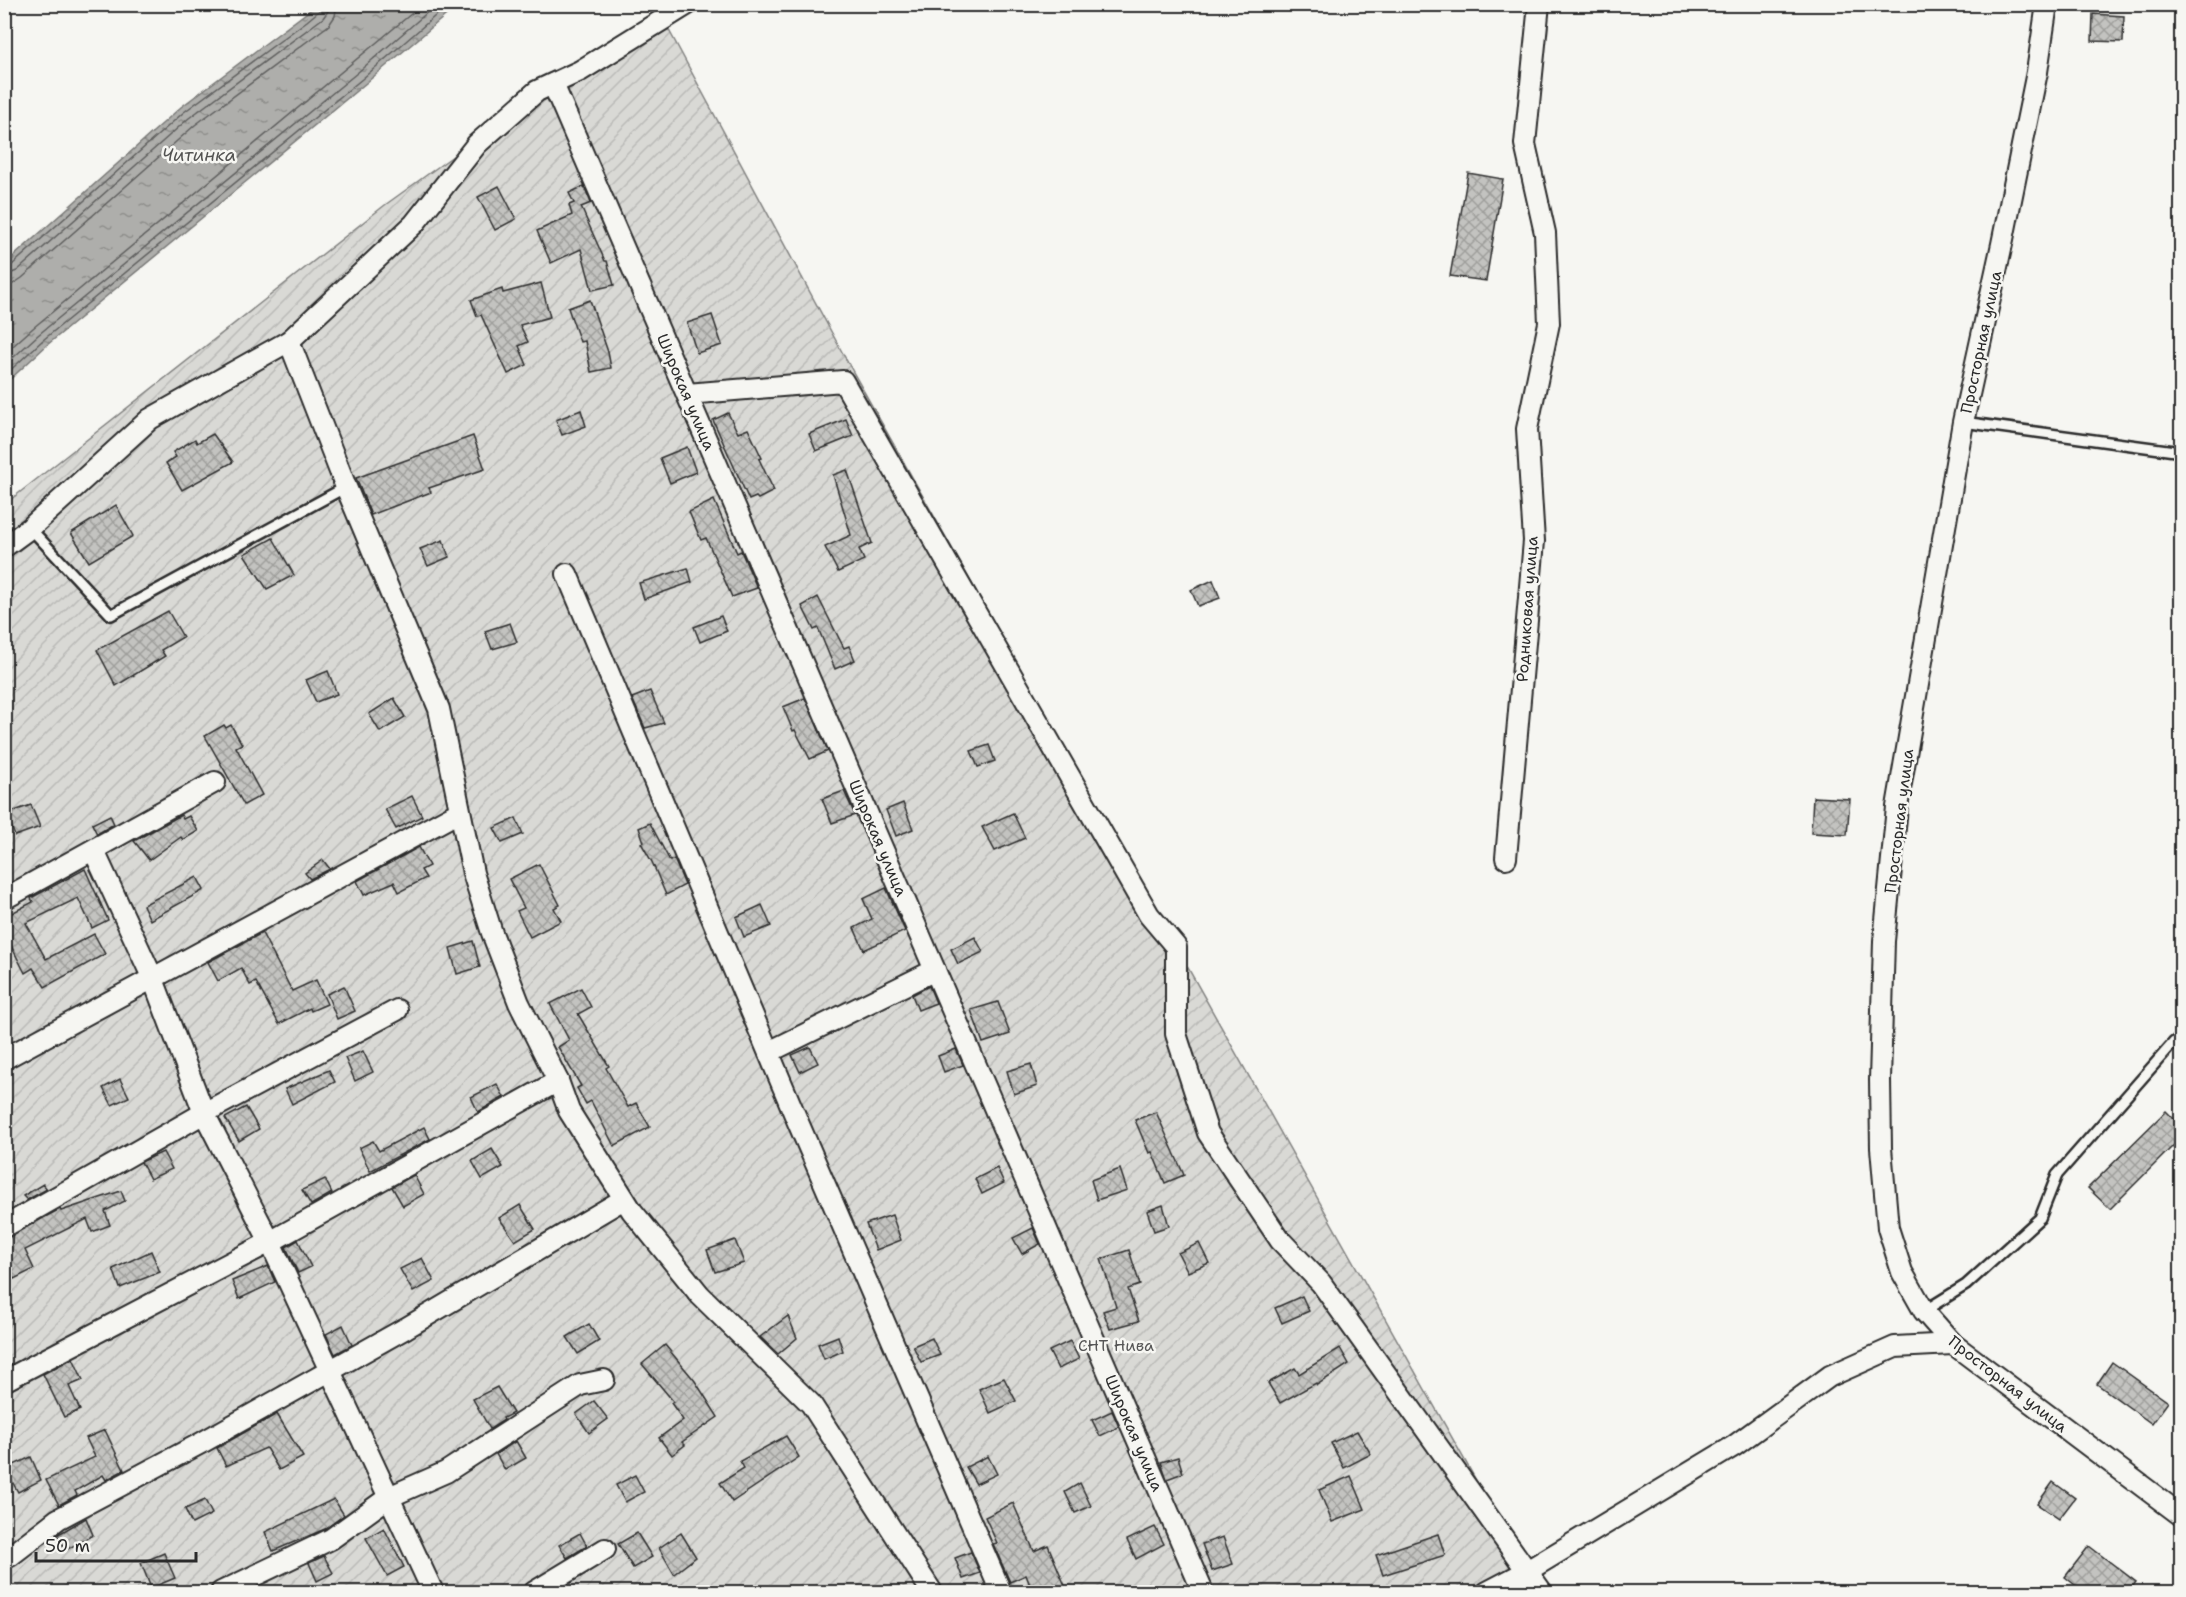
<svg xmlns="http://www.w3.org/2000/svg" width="2186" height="1597" viewBox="0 0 2186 1597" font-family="'Shantell Sans',sans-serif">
  <defs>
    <pattern id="garden-furrows" width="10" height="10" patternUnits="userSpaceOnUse" patternTransform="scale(1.5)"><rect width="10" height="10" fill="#d9d9d5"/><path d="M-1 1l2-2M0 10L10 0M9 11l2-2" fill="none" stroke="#babab7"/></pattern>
    <pattern id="water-ripples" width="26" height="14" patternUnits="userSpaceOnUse" patternTransform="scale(1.5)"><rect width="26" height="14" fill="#aeaeab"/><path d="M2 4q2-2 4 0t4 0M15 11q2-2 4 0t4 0" fill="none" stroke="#8e8e8b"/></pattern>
    <pattern id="building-cross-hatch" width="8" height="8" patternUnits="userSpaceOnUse" patternTransform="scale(1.5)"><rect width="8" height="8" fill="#c3c3c0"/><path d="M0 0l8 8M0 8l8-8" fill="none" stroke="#9f9f9c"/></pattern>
  </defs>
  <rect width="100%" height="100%" fill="#f6f6f2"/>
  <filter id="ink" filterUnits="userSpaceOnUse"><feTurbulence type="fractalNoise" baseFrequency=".0167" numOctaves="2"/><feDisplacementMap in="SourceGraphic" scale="12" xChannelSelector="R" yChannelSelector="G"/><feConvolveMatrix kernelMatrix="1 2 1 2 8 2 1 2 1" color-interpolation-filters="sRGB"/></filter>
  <g filter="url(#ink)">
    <!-- garden -->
    <path fill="url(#garden-furrows)" stroke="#828280" stroke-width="1.5" d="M664,21L848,363L1527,1571L1531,1592H5V504L385,205L553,84Z"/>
    <!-- water -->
    <path fill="url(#water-ripples)" stroke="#7a7a78" stroke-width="1.5" d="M318,4L458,5L366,83L47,345L5,384V264L181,107Z"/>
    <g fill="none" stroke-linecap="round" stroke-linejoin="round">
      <!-- shore -->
      <g stroke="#5f5f5e" stroke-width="1.5">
        <path d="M4,268L12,265L184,112L307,21L319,11L321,4"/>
        <path d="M4,276L17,271L189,118L323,18L328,11V4"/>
        <path d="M4,285L13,284L22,278L195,125L329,25L335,16L337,4"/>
        <path d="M4,354L33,328L423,4"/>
        <path d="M4,366L38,335L357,73L437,4"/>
        <path d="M4,376L43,340L362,79L449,4"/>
      </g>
    </g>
    <!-- building -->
    <g fill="url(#building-cross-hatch)" stroke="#2b2b2b" stroke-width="1.5">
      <path d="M2093,14L2124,16L2123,42L2092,41Z"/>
      <path d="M1468,173L1503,179L1486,281L1450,276Z"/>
      <path d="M499,186L516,219L495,230L478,197Z"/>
      <path d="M584,186L591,203L581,207L605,261H607L614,285L592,290L581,249L551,263L537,231L572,215L569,205L574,203L569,193Z"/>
      <path d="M541,283L550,317L520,325L528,342L519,346L527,365L508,374L481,315L477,316L471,300L502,289L503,293Z"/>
      <path d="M590,300L608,352L611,368L591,372L585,341L580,342L568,308Z"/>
      <path d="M712,315L722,345L697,353L687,323Z"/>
      <path d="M581,410L586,426L562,435L556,420Z"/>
      <path d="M728,413L738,433L748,429L762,458L759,459L774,491L758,499L756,497L749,500L713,420Z"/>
      <path d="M846,419L853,436L816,451L809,434Z"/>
      <path d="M213,434L233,462L182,490L166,463L176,457L173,452L195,439L197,443Z"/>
      <path d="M473,436L485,469L429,488L431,492L371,515L356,478Z"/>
      <path d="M687,447L696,472L670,483L660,458Z"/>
      <path d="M847,470L872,543L859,549L864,560L838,572L825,547L851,535L833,475Z"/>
      <path d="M714,500L737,553L741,551L757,588L732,597L706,538L701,540L689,512Z"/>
      <path d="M116,505L133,536L89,562L71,533Z"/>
      <path d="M273,538L294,575L267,589L244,554Z"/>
      <path d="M443,540L449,557L428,566L420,549Z"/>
      <path d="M688,568L692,582L644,599L639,583Z"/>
      <path d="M1213,580L1220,598L1198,606L1191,590Z"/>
      <path d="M818,597L844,648L849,646L855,660L835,669L818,628L814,630L802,606Z"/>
      <path d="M168,611L183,637L161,650L165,656L116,686L97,650Z"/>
      <path d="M721,616L727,631L700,642L694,627Z"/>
      <path d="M510,623L517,642L492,649L485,631Z"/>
      <path d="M328,671L337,694L316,702L306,680Z"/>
      <path d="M650,691L664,723L645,728L632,698Z"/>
      <path d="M394,698L405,717L380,732L369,714Z"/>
      <path d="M805,698L828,751L810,759L795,730L793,731L783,707Z"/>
      <path d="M224,725L226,728L231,725L242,744L236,747L262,795L244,805L205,736Z"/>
      <path d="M989,745L995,761L978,767L971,751Z"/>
      <path d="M844,791L855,815L832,823L822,799Z"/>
      <path d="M412,796L422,816L396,829L385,809Z"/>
      <path d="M1813,797L1850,799L1847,835L1811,833Z"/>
      <path d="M903,803L913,829L896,836L886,810Z"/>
      <path d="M31,805L40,827L15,836L6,814Z"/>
      <path d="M1013,813L1025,838L995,851L982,827Z"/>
      <path d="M110,815L114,824L97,834L92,824Z"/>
      <path d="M181,815L183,819L189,816L198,831L183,840L181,837L149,860L134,841Z"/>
      <path d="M516,818L523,834L502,843L494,828Z"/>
      <path d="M650,823L670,861L674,859L685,885L666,895L652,862L641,843L644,842L639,828Z"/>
      <path d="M419,847L429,866L421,870L426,878L399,892L394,882L364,895L357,881Z"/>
      <path d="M323,860L330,869L310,879L305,873Z"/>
      <path d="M539,864L560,905L554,908L561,921L530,937L517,911L524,908L509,879Z"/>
      <path d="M85,869L108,920L92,928L78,898L26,923L46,959L94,934L105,954L45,987L33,968L25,973L4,932V917L33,902L31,898Z"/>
      <path d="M197,877L204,890L150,920L143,905Z"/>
      <path d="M886,888L905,931L864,950L854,928L872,919L863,899Z"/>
      <path d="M762,905L771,926L744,937L736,917Z"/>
      <path d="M262,933L292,991L316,980L327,1004L311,1011L310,1008L279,1024L256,982L250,985L241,968L218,981L208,962Z"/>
      <path d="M975,937L983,952L958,964L951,949Z"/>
      <path d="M473,941L480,967L457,974L450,948Z"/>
      <path d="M344,986L355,1011L337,1019L327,994Z"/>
      <path d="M929,986L936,1003L918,1010L912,995Z"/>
      <path d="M581,988L591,1007L578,1014L609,1066L606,1068L628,1107L636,1103L650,1127L614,1146L591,1101L586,1104L577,1088L581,1086L558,1047L569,1040L550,1004Z"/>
      <path d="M998,1002L1010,1034L983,1043L971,1010Z"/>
      <path d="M810,1047L818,1063L800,1072L792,1055Z"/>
      <path d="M956,1049L963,1065L944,1072L938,1056Z"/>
      <path d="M363,1051L373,1072L355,1081L345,1058Z"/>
      <path d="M1031,1064L1037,1086L1014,1094L1007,1071Z"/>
      <path d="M329,1070L335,1082L292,1104L285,1089Z"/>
      <path d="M120,1079L129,1097L112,1105L103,1088Z"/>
      <path d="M497,1084L504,1097L478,1112L471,1097Z"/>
      <path d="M246,1107L259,1129L239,1141L225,1118Z"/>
      <path d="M2166,1111L2181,1126V1138L2110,1209L2088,1188Z"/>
      <path d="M1156,1112L1184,1175L1165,1183L1152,1152L1149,1153L1135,1120Z"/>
      <path d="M424,1127L430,1139L370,1171L359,1148L373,1141L379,1151Z"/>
      <path d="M492,1149L503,1167L482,1179L472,1161Z"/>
      <path d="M163,1152L172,1169L150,1179L141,1162Z"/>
      <path d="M997,1168L1004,1183L982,1194L975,1179Z"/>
      <path d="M1120,1169L1127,1190L1097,1200L1091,1180Z"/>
      <path d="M414,1175L424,1194L403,1206L392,1187Z"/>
      <path d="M325,1179L332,1193L311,1205L302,1190Z"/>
      <path d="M43,1184L47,1189L27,1200L23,1196Z"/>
      <path d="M121,1191L125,1201L105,1211L110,1225L92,1232L87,1219L25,1250L34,1269L14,1279L4,1260V1239L60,1209L61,1211Z"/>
      <path d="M520,1205L535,1229L515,1241L499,1218Z"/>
      <path d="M1163,1205L1169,1226L1154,1231L1147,1211Z"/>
      <path d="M892,1215L901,1240L876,1250L866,1224Z"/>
      <path d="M1033,1228L1040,1244L1022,1254L1013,1238Z"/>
      <path d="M298,1240L311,1267L298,1273L286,1247Z"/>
      <path d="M735,1240L744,1263L715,1272L707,1250Z"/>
      <path d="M1199,1243L1209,1263L1188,1272L1178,1253Z"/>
      <path d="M1129,1250L1140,1285L1128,1289L1139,1321L1110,1329L1103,1311L1116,1307L1101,1259Z"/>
      <path d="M151,1251L160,1272L120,1288L113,1269Z"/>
      <path d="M422,1258L434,1281L413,1292L400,1269Z"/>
      <path d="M268,1266L275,1282L239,1299L232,1281Z"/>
      <path d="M1302,1296L1309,1311L1282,1323L1275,1308Z"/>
      <path d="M788,1316L797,1338L778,1354L760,1337Z"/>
      <path d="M589,1324L599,1341L578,1354L567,1337Z"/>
      <path d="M343,1325L352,1345L335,1354L326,1334Z"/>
      <path d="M838,1336L843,1351L824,1359L818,1344Z"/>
      <path d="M932,1338L940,1355L921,1362L913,1346Z"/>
      <path d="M1070,1341L1079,1359L1058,1369L1049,1351Z"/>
      <path d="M665,1345L695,1381L718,1417L682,1442L685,1445L672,1455L659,1438L683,1420L671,1403L673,1401L642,1364Z"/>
      <path d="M1340,1348L1349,1364L1317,1385L1316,1383L1280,1403L1268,1383L1295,1368L1299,1374Z"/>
      <path d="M73,1358L83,1380L69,1386L80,1410L64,1417L43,1374Z"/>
      <path d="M2112,1362L2168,1402L2152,1424L2097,1384Z"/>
      <path d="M1004,1378L1016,1401L990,1413L979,1389Z"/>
      <path d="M497,1387L513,1413L503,1418L504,1420L490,1429L473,1399Z"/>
      <path d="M594,1401L608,1419L589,1433L576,1414Z"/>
      <path d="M1112,1411L1119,1427L1100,1436L1092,1420Z"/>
      <path d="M277,1414L303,1457L279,1470L266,1448L226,1466L217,1448Z"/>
      <path d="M105,1430L124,1470L106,1480L103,1475L75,1491L77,1495L59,1505L46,1480L95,1457L86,1438Z"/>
      <path d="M1357,1431L1371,1454L1344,1468L1331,1443Z"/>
      <path d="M786,1436L799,1457L732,1502L720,1483L744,1468L740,1461Z"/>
      <path d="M516,1441L526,1458L505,1470L496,1454Z"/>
      <path d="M988,1456L997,1474L976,1484L966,1467Z"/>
      <path d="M31,1457L41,1480L18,1492L5,1469Z"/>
      <path d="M1178,1457L1183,1473L1167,1479L1161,1462Z"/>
      <path d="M635,1475L644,1492L625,1502L616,1485Z"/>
      <path d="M1351,1476L1365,1509L1332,1522L1319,1490Z"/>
      <path d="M2053,1482L2075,1498L2059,1519L2037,1504Z"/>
      <path d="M1080,1483L1091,1506L1075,1513L1065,1492Z"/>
      <path d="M334,1499L344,1515L325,1529L273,1551L265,1532Z"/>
      <path d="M205,1500L212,1514L192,1524L185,1509Z"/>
      <path d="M1013,1503L1034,1551L1048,1545L1066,1588L1055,1593H1033L1026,1575L1010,1582L993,1544L997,1543L985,1517Z"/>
      <path d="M86,1518L93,1535L66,1550L57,1535Z"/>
      <path d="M1155,1527L1164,1544L1136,1559L1127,1540Z"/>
      <path d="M384,1528L404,1567L387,1576L366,1538Z"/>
      <path d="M580,1533L587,1546L567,1558L559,1545Z"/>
      <path d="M637,1533L652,1557L633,1568L618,1544Z"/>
      <path d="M681,1533L696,1557L674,1574L659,1548Z"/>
      <path d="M1438,1534L1445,1555L1383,1575L1376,1555Z"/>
      <path d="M1223,1537L1233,1564L1212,1571L1202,1544Z"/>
      <path d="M2089,1546L2136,1582L2128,1593H2085L2065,1577Z"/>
      <path d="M971,1552L980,1573L963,1579L955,1558Z"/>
      <path d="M164,1553L175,1578L151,1588L141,1563Z"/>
      <path d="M324,1556L333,1573L317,1581L309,1563Z"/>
    </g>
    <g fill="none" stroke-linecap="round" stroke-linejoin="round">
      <defs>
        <g id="lane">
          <path d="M1963,422L2182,452"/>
          <path d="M30,528L111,615L346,487"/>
          <path d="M1924,1311L1966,1285L2040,1218L2057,1175L2174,1042"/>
        </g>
        <g id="street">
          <path d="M2047,4L2037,72L2002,244L1963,422L1897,807L1884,941L1880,1080L1881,1148L1888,1228L1902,1272L1924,1311L1953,1344L2182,1516"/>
          <path d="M553,84L1203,1592"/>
          <path d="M289,341L346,487L439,709L473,873L492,933L519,1003L558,1081L569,1111L632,1211L700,1295L811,1404L932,1592"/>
          <path d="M687,394L843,381L1149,915L1176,947V1034L1208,1133L1280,1240L1321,1283L1542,1592"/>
          <path d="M4,547L30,528L150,419L289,341L414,224L477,144L537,91L580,71L688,4"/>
          <path d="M567,574L797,1120L1001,1592"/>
          <path d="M94,851L153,979L204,1113L270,1242L433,1592"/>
          <path d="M1506,858L1534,541L1527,429L1549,323L1545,233L1525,144L1539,4"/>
          <path d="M4,899L215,782"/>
          <path d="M769,1052L935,970"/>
          <path d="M4,1059L459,812"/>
          <path d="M4,1227L204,1113L397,1010"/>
          <path d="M4,1381L270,1242L558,1081"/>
          <path d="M10,1556L58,1519L203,1442L406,1328L624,1199"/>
          <path d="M221,1592L331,1539L389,1497L446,1472L580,1385L604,1380"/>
          <path d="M534,1592L605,1549"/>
          <path d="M1487,1592L1527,1571L1734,1446L1830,1376L1895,1347L1953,1344"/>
        </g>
      </defs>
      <!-- lane casing -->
      <use href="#lane" stroke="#2b2b2b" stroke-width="14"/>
      <!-- street casing -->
      <use href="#street" stroke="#2b2b2b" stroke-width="24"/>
      <!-- lane -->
      <use href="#lane" stroke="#f6f6f2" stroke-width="9"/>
      <!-- street -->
      <use href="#street" stroke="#f6f6f2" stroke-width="20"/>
    </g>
  </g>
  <g text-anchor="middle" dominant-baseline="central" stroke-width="5" stroke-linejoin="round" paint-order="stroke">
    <!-- street labels -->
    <g font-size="16" fill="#2b2b2b" stroke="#f6f6f2">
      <text transform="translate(1981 342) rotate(-78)">Просторная улица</text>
      <text transform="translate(686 392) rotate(67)">Широкая улица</text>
      <text transform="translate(1527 609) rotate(-86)">Родниковая улица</text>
      <text transform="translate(1899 821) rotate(-83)">Просторная улица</text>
      <text transform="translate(878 838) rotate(67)">Широкая улица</text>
      <text transform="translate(2008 1384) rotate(38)">Просторная улица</text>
      <text transform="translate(1134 1433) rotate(67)">Широкая улица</text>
    </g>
    <!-- park labels -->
    <g font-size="16" fill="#565656" stroke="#f6f6f2">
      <text x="1116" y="1345">СНТ Нива</text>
    </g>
    <!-- water labels -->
    <g font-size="18" font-style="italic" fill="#525251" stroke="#f6f6f2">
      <text x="199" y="155">Читинка</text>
    </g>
  </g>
  <!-- margin -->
  <rect width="2186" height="1597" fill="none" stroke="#f6f6f2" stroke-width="24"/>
  <rect x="12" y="12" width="2162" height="1573" fill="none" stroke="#2b2b2b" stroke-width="2" filter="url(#ink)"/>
  <!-- scale -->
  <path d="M36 1552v9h160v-9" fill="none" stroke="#2b2b2b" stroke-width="3"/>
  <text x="45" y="1552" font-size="18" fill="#2b2b2b" stroke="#f6f6f2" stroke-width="4.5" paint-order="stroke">50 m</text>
</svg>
